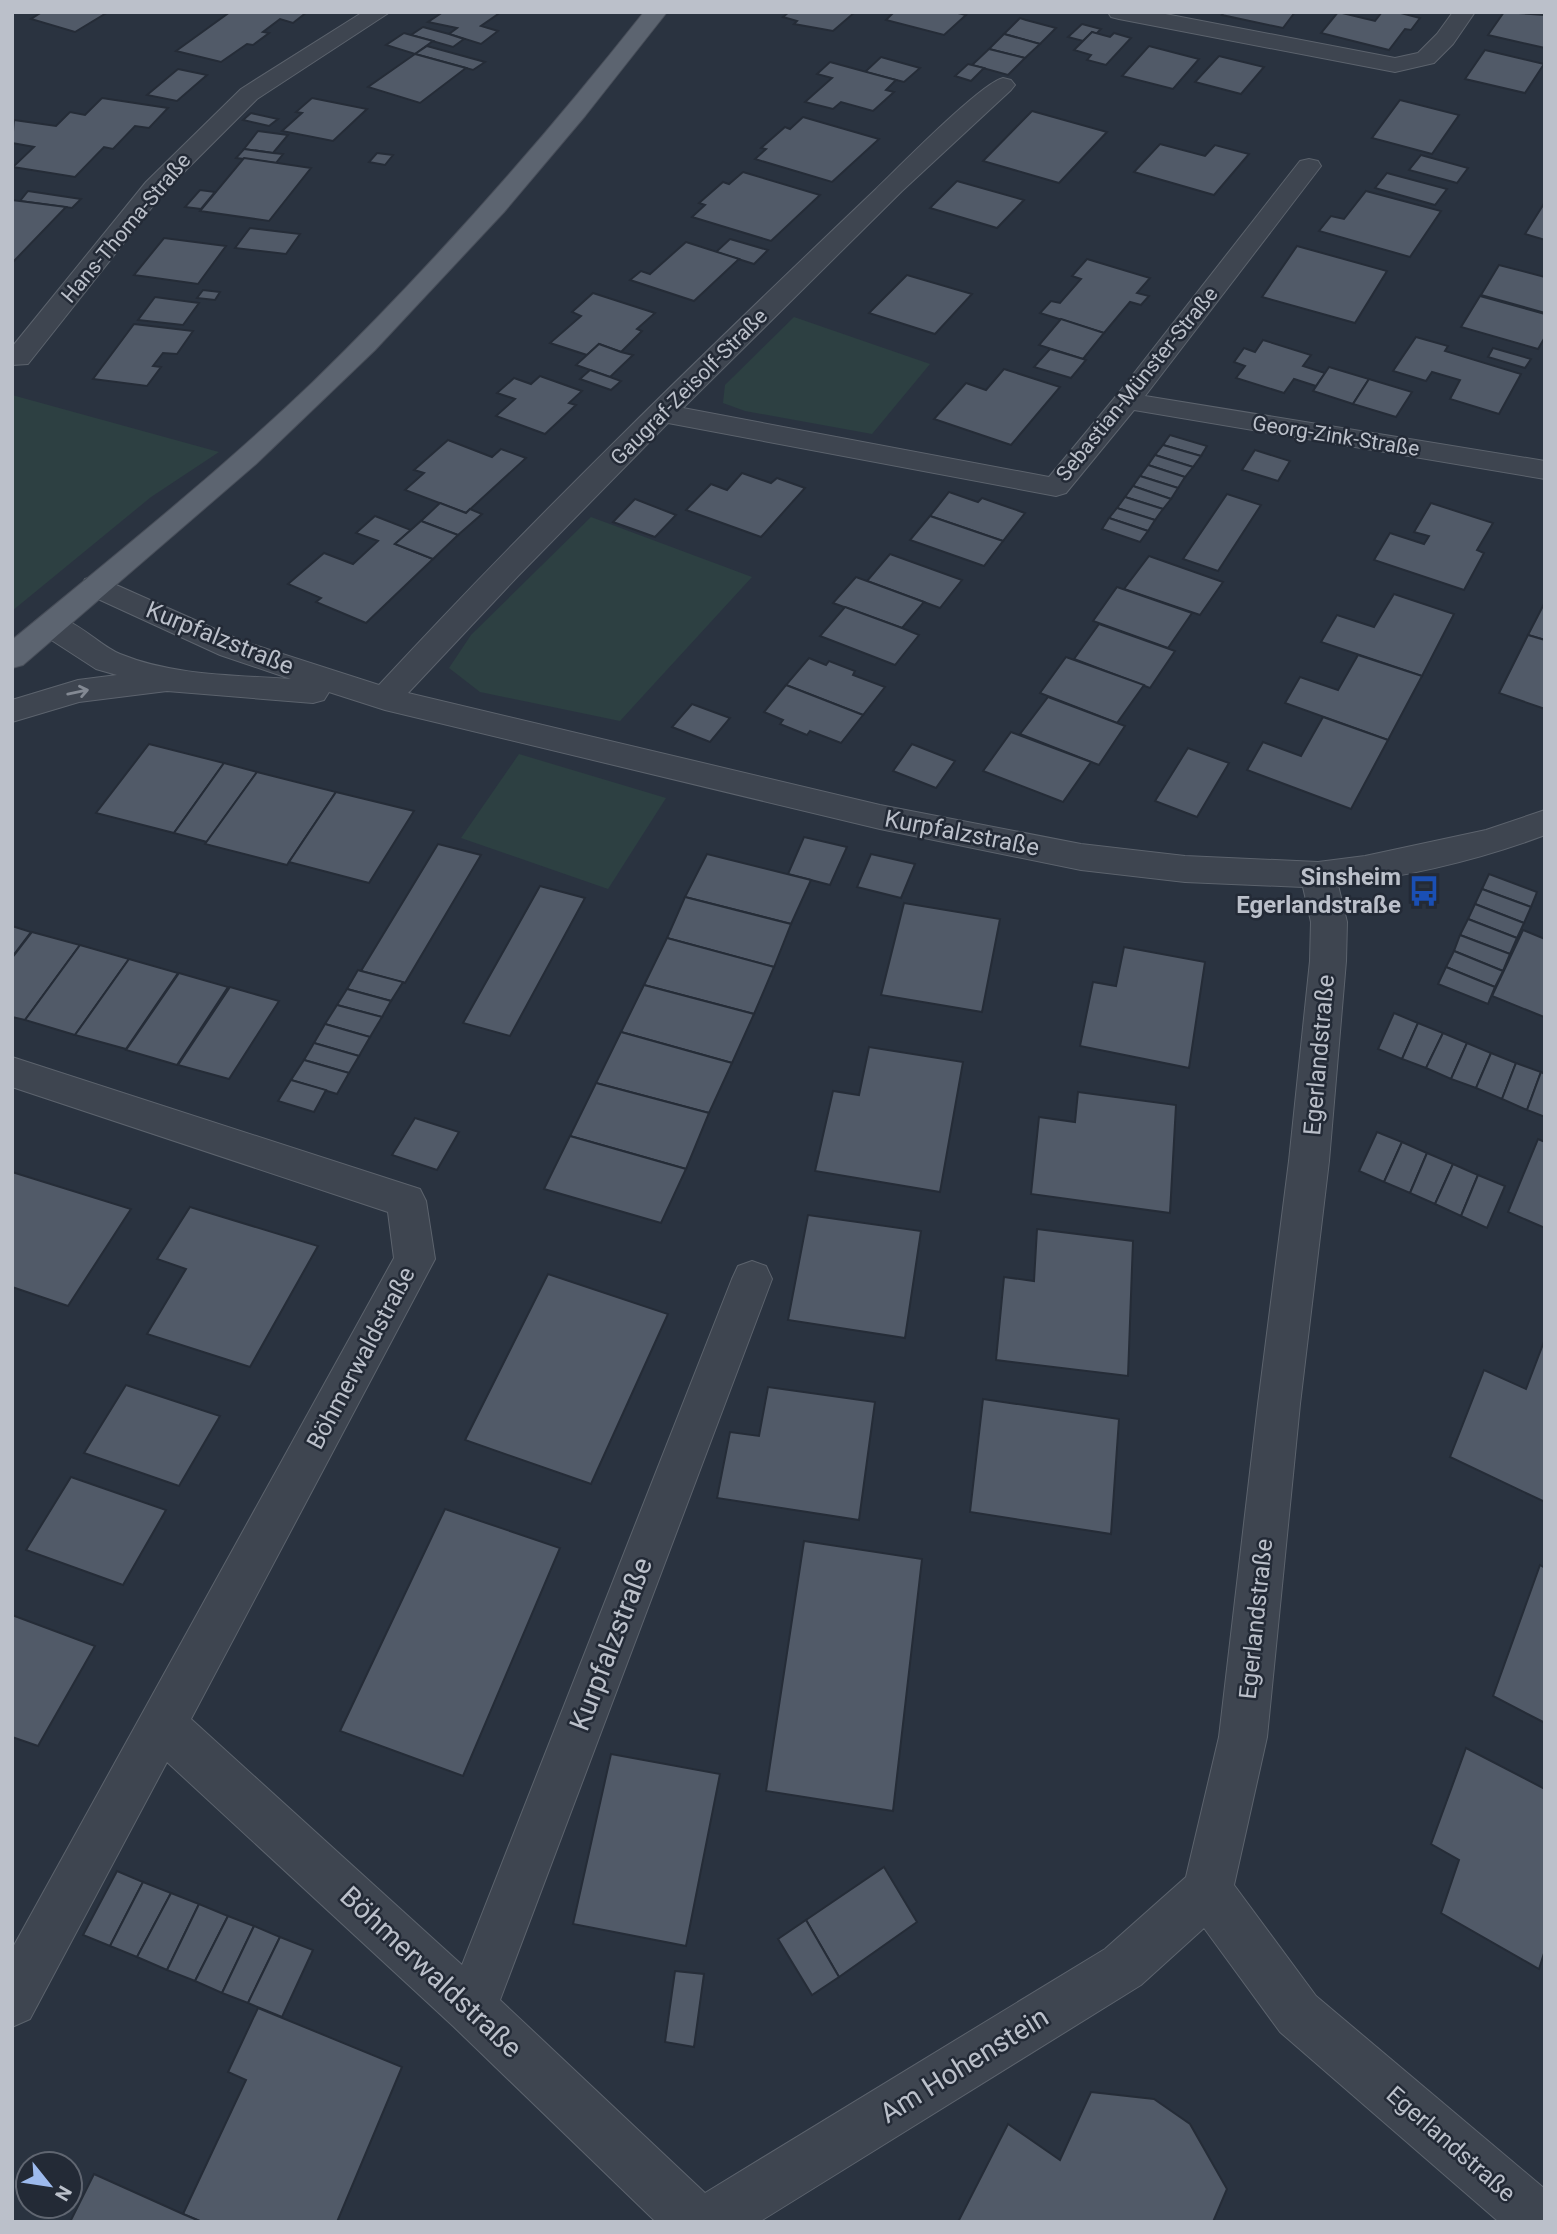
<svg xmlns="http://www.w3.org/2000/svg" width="1557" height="2234" viewBox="0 0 1557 2234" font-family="Roboto,sans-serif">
  <rect width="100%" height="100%" fill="#2a3340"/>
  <!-- green -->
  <g fill="#2d4042">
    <path d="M794,317L930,364L872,434L745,411L723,403L725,385Z"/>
    <path d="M12,395L219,452L151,497L12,611Z"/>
    <path d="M591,517L752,577L620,721L480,692L449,668L471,635Z"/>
    <path d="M519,754L666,798L608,889L461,838Z"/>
  </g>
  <!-- building -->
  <g fill="#515a68" stroke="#252c37" stroke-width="2">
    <path d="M42,12H108L75,32L31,19Z"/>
    <path d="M230,12H307L293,23L280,19L263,32L269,33L253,45L247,44L221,62L176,51Z"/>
    <path d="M443,12H501L481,26L498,31L481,44L449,34L457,28L428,22Z"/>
    <path d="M789,12H855L833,31L794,24L797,21L783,17Z"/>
    <path d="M894,12H954L966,15L944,35L886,20Z"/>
    <path d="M1224,12H1295L1283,28L1222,15Z"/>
    <path d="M1338,12L1375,21L1382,12H1397L1420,18L1411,30L1405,29L1389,50L1321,33Z"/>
    <path d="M1504,12L1545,15V48L1488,35Z"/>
    <path d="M1020,18L1026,20L1056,28L1040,44L1004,34Z"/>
    <path d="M1082,24L1101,29L1096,34L1092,32L1083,41L1068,37Z"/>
    <path d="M423,27L449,34L464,39L453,47L411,35Z"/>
    <path d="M1092,32L1110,37L1114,33L1131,38L1106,65L1087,60L1091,55L1074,50Z"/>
    <path d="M404,33L411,35L433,41L415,54L386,45Z"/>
    <path d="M1004,34L1040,44L1025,58L989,49Z"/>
    <path d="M427,46L485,62L473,70L415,54Z"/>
    <path d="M1149,46L1199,59L1173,89L1122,76Z"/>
    <path d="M989,49L1025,58L1008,75L972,65Z"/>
    <path d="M1485,50L1544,64L1525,93L1465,79Z"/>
    <path d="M415,54L466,68L420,103L368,87Z"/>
    <path d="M1219,56L1264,67L1241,94L1195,82Z"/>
    <path d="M881,57L920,68L904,82L865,72Z"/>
    <path d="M830,62L896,80L886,90L894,92L873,111L841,102L833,109L805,102L832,78L817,74Z"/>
    <path d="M968,64L984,68L971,81L955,76Z"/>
    <path d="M178,69L207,75L177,101L147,95Z"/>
    <path d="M102,98L168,108L149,128L135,126L113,149L104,147L75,177L13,167L34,147L12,143L14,120L56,126L70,112L85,115Z"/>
    <path d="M312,98L367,109L333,141L282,131L302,113L296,112Z"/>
    <path d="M1400,100L1459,115L1432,154L1372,138Z"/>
    <path d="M1032,111L1107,132L1059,183L983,161Z"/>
    <path d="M251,113L278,119L269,126L243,120Z"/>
    <path d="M803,117L879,139L832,182L755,159L766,149L761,148L785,127L790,129Z"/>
    <path d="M258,131L288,135L273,153L244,149Z"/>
    <path d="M1160,144L1205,156L1215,145L1249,154L1214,195L1134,172Z"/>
    <path d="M244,149L273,153L283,154L276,163L236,158Z"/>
    <path d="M377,153L393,155L385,165L369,162Z"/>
    <path d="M1421,155L1468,168L1457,183L1409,170Z"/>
    <path d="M244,158L311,168L269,221L200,211Z"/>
    <path d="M743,172L820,195L771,241L692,217L705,205L699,203L723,182L729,184Z"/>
    <path d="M1387,173L1447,189L1435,205L1375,188Z"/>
    <path d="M957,181L1024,200L997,228L930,208Z"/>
    <path d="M200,190L215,192L201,209L185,207Z"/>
    <path d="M28,191L81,199L72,208L20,201Z"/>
    <path d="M1366,191L1441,211L1410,257L1319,231L1331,216L1344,219Z"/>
    <path d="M12,200L66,207L13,262L12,261Z"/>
    <path d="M1545,202V240L1525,234Z"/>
    <path d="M250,228L300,234L286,254L235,248Z"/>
    <path d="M164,238L226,246L198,284L134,275Z"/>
    <path d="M730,239L768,250L754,264L716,252Z"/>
    <path d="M686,242L739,259L694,301L630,280L641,271L650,274Z"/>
    <path d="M1297,246L1387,271L1355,323L1262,297Z"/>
    <path d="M1087,259L1150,278L1137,293L1149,296L1141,305L1130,302L1104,333L1040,313L1051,301L1060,303L1081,279L1072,276Z"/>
    <path d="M1499,265L1545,277V313L1481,295Z"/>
    <path d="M907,275L972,294L935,334L869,313Z"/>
    <path d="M203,290L220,292L215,300L197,298Z"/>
    <path d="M593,293L655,313L637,329L642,331L621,352L599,344L587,355L550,343L581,316L572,312Z"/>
    <path d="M1480,296L1545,314V337L1538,349L1461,327Z"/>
    <path d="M155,297L199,303L183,325L138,320Z"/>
    <path d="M1061,319L1104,333L1083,359L1039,345Z"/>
    <path d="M134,324L193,331L177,354L163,353L153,366L161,367L147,386L93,379Z"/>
    <path d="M1416,337L1448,346L1445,351L1521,374L1499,414L1450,399L1460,380L1432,372L1426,381L1393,371Z"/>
    <path d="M1263,340L1311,355L1303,366L1325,373L1316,386L1294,379L1284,393L1236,378L1245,366L1234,362L1244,348L1255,352Z"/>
    <path d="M599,344L621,352L633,355L610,377L576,365Z"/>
    <path d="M1493,348L1531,359L1525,368L1488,357Z"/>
    <path d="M1050,349L1083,359L1086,360L1071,378L1034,367Z"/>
    <path d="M1329,367L1369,379L1353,404L1313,391Z"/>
    <path d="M1004,369L1060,387L1011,445L934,419L966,383L986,390Z"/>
    <path d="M590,370L610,377L621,381L611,390L580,379Z"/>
    <path d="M540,376L582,391L569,403L576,405L545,434L496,416L515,399L497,393L514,378L531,384Z"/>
    <path d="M1369,379L1412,392L1396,417L1353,404Z"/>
    <path d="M1170,435L1207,446L1201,456L1163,445Z"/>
    <path d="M448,440L492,457L501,449L526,458L466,513L405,490L424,473L414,470Z"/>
    <path d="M1163,445L1201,456L1193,467L1155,455Z"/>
    <path d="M1255,450L1290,461L1278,481L1242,470Z"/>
    <path d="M1155,455L1193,467L1185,477L1148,465Z"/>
    <path d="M1148,465L1185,477L1178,488L1140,476Z"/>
    <path d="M742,473L771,483L777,478L805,488L761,537L686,510L711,484L727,490Z"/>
    <path d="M1140,476L1178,488L1171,499L1133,486Z"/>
    <path d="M1133,486L1171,499L1163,509L1125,497Z"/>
    <path d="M949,492L978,502L982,498L1025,513L1003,541L930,516Z"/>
    <path d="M1227,494L1261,505L1218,571L1183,559Z"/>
    <path d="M1125,497L1163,509L1155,520L1117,508Z"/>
    <path d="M635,499L676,515L655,537L613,522Z"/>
    <path d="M440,503L466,513L470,509L482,514L458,535L421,521Z"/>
    <path d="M1431,503L1493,523L1477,550L1484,553L1464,590L1374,560L1390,533L1424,544L1429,536L1414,532Z"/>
    <path d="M1117,508L1155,520L1148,531L1109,518Z"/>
    <path d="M375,516L411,530L395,544L433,559L366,623L316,602L321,598L288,584L324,553L353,564L378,541L356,533Z"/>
    <path d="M930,516L1003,541L984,566L910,540Z"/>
    <path d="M1109,518L1148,531L1140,542L1102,529Z"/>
    <path d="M421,521L458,535L433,559L395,544Z"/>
    <path d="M890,554L962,580L940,608L867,581Z"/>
    <path d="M1149,556L1223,582L1200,615L1124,589Z"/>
    <path d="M856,577L867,581L924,602L902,628L833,603Z"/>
    <path d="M1117,587L1192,613L1168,648L1093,621Z"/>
    <path d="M1394,594L1454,614L1422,676L1321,642L1337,615L1374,627Z"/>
    <path d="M1545,602V640L1528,635Z"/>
    <path d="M845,607L902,628L919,635L895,665L820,636Z"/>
    <path d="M1099,624L1175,651L1150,688L1074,659Z"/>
    <path d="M1528,635L1545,640V709L1499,693Z"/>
    <path d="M1358,655L1422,676L1388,740L1285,703L1300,677L1338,690Z"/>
    <path d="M1066,657L1144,685L1117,723L1040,693Z"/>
    <path d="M809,658L826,665L829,661L855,671L853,675L885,687L863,715L786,685Z"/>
    <path d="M786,685L863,715L841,743L810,731L807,735L780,724L783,720L764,712Z"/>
    <path d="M1048,697L1125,726L1099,765L1020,734Z"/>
    <path d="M692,704L730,718L710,742L672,727Z"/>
    <path d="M1323,717L1388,740L1351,809L1247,770L1263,742L1301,756Z"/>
    <path d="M1011,732L1091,762L1063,802L983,771Z"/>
    <path d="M149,744L224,763L174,833L96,813Z"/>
    <path d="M912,744L955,761L936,788L893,771Z"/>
    <path d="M1188,748L1229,763L1197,817L1155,801Z"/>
    <path d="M224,763L257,772L207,842L174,833Z"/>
    <path d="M257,772L336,792L287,865L205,844Z"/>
    <path d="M336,792L414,811L369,883L289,862Z"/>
    <path d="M804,837L847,847L830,885L788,874Z"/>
    <path d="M438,844L481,855L405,983L361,971Z"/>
    <path d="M707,854L811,880L791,924L685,897Z"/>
    <path d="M871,854L915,864L901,898L857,887Z"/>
    <path d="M1489,874L1537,892L1531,907L1482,889Z"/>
    <path d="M540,886L585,898L510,1036L463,1023Z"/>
    <path d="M1482,889L1531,907L1524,923L1475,904Z"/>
    <path d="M685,897L791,924L774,967L667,938Z"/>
    <path d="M904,903L1000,919L982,1012L881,995Z"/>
    <path d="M1475,904L1524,923L1517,938L1468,919Z"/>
    <path d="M1468,919L1517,938L1510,954L1460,935Z"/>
    <path d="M12,926L31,932L12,957Z"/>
    <path d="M1523,930L1545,939L1544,1017L1492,996Z"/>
    <path d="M32,932L80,945L25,1020L12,1017V958Z"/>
    <path d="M1460,935L1510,954L1503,971L1454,951Z"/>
    <path d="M667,938L774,967L754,1014L644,985Z"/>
    <path d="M80,945L129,959L75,1035L25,1020Z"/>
    <path d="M1124,947L1205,962L1189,1068L1080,1046L1093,982L1116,986Z"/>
    <path d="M1454,951L1503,971L1495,987L1446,967Z"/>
    <path d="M129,959L178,973L126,1049L75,1035Z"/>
    <path d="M1446,967L1495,987L1488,1004L1438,984Z"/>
    <path d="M358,970L361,971L403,982L391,1001L347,989Z"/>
    <path d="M179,973L228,987L177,1065L126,1050Z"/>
    <path d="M644,985L754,1014L732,1063L621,1032Z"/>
    <path d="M230,987L279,1001L229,1079L178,1065Z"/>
    <path d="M347,989L391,1001L382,1017L337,1005Z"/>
    <path d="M337,1005L382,1017L370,1037L325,1024Z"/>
    <path d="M1394,1013L1418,1023L1402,1059L1378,1049Z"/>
    <path d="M1418,1023L1443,1033L1426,1068L1402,1059Z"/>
    <path d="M325,1024L370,1037L359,1056L314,1043Z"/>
    <path d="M621,1032L732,1063L709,1113L596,1083Z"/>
    <path d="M1443,1033L1467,1043L1451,1079L1426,1068Z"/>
    <path d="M314,1043L359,1056L349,1073L304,1060Z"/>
    <path d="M1467,1043L1491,1053L1476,1088L1451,1079Z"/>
    <path d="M869,1047L963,1062L940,1192L815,1171L833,1091L859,1095Z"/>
    <path d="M1491,1053L1516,1063L1502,1099L1476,1088Z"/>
    <path d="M304,1060L349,1073L337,1094L291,1080Z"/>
    <path d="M1516,1063L1541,1072L1527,1110L1502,1099Z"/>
    <path d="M1541,1072L1545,1074V1117L1527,1110Z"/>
    <path d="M291,1080L326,1090L314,1112L278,1101Z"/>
    <path d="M596,1083L709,1113L686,1169L570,1136Z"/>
    <path d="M1078,1092L1176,1105L1170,1213L1031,1194L1039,1117L1075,1122Z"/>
    <path d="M415,1118L459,1132L437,1170L392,1155Z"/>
    <path d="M1377,1132L1402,1142L1384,1182L1359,1171Z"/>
    <path d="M570,1136L686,1169L661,1223L544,1189Z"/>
    <path d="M1538,1139L1545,1142V1228L1508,1212Z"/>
    <path d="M1402,1142L1427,1153L1410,1193L1384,1182Z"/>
    <path d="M1427,1153L1453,1164L1435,1204L1410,1193Z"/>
    <path d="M1453,1164L1478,1175L1461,1216L1435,1204Z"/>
    <path d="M12,1172L131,1209L68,1306L12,1287Z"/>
    <path d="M1478,1175L1505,1186L1487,1228L1461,1216Z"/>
    <path d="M190,1207L318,1246L250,1367L147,1334L186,1269L157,1259Z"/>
    <path d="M808,1215L921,1231L905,1338L788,1320Z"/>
    <path d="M1037,1229L1133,1241L1128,1376L996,1360L1004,1277L1034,1281Z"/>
    <path d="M548,1274L668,1314L591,1484L465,1440Z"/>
    <path d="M1545,1339V1502L1450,1457L1484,1370L1526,1389Z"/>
    <path d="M126,1385L220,1416L179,1486L84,1453Z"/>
    <path d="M768,1387L875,1402L859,1520L717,1498L730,1432L759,1436Z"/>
    <path d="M983,1399L1119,1419L1111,1534L970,1512Z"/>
    <path d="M71,1477L166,1510L123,1585L26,1550Z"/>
    <path d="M445,1509L560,1548L463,1776L340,1731Z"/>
    <path d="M804,1541L922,1559L893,1811L766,1791Z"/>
    <path d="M1540,1565L1545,1568V1723L1493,1696Z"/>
    <path d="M12,1615L95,1646L38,1746L12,1737Z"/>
    <path d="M1466,1748L1545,1789V1950L1539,1969L1441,1913L1459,1860L1431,1844Z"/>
    <path d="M611,1754L720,1774L686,1946L573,1924Z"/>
    <path d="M884,1867L917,1922L839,1977L806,1920Z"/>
    <path d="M117,1871L143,1882L110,1946L83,1935Z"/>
    <path d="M143,1882L171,1893L137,1957L110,1946Z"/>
    <path d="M171,1893L199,1904L167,1970L137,1957Z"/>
    <path d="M199,1904L228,1916L195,1981L167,1970Z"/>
    <path d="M228,1916L254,1926L222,1993L195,1981Z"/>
    <path d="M806,1920L839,1977L812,1995L778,1939Z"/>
    <path d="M254,1926L280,1937L248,2003L222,1993Z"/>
    <path d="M280,1937L313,1950L282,2017L248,2003Z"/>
    <path d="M675,1971L704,1974L694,2047L665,2042Z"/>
    <path d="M258,2008L402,2067L337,2222H202L183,2214L246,2080L228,2072Z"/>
    <path d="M1091,2092L1154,2099L1190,2124L1227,2189L1213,2222H958L1008,2124L1060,2160Z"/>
    <path d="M94,2174L183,2214L202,2222H70Z"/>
  </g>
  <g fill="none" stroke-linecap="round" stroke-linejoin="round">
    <defs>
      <g id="street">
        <path d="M363,12H390L257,99L164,192L28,364L12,365V347L146,182L241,89Z"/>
        <path d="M1108,12H1155L1395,58L1418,53L1437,34L1453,12H1475L1453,44L1434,63L1395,72L1119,19L1111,17Z"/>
        <path d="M1003,78L1011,80L1015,85L1011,90L902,191L683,408L1049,477L1117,395L1300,161L1309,159L1318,161L1321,166L1145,396L1545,461V479L1134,410L1066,493L1056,496L668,423L518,576L408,693L880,805L1081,844L1185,856L1318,862L1365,856L1486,830L1545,810V835C1479,860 1408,876 1338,885L1347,922L1346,961L1329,1161L1300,1404L1267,1737L1234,1885L1316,1996L1545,2189V2222H1499L1280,2032L1204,1928L1141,1985L759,2222H656L453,2026L167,1762L30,2019L12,2027V1949L394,1258L388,1212L12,1087V1057L420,1189L426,1201L435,1259L191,1719L462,1965L732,1279L738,1266L752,1261L766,1266L772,1279L500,2000L705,2193L1105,1949L1186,1877L1219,1737L1258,1404L1289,1161L1310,961L1311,922L1303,887L1185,882L1081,870L880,829L385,710L329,692L324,700L313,703L167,691L79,702L12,722V700L78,680L117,675L96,669L39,632L34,625L39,618C69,609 94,643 120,654C174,676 234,675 291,679L220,655L85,593L81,586L85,579L96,576L242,641L379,685C538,513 707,350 876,189C898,168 981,83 1003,78Z"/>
      </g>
      <path id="primary" d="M644,12H667L585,116L504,212L375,350L256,464L23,665L12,668V640C114,556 218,473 313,382C432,266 541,142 644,12Z"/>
    </defs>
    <!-- street casing -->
    <use href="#street" stroke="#5c636d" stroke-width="2"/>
    <!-- primary casing -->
    <use href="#primary" stroke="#484e59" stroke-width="2"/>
    <!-- street -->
    <use href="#street" fill="#3e4550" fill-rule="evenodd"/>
    <!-- primary -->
    <use href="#primary" fill="#5c6470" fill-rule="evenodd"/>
  </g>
  <!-- one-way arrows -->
  <defs><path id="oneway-shaft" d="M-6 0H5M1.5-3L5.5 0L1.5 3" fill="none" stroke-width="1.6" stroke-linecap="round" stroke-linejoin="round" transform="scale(1.75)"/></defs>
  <use stroke="#838993" href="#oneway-shaft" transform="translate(78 692) rotate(-12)"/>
  <!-- icons -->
  <defs>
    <symbol id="bus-bare" viewBox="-9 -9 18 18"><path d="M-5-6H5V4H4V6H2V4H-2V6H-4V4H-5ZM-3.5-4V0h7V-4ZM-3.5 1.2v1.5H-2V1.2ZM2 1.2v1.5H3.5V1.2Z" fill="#1a4fb4" stroke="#232a36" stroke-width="2.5" paint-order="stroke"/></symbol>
  </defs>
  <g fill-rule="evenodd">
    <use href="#bus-bare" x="1402" y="869" width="44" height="44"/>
  </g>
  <g text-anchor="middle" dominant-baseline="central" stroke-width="5" stroke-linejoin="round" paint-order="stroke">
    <!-- far-street labels -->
    <g font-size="21" fill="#bbc0ca" stroke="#232a36">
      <text transform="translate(126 228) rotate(-50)">Hans-Thoma-Straße</text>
      <text transform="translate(1137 384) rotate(-51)">Sebastian-Münster-Straße</text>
      <text transform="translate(689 387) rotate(-45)">Gaugraf-Zeisolf-Straße</text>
      <text transform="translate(1336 436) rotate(9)">Georg-Zink-Straße</text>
    </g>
    <!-- street labels -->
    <g font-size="24" fill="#bbc0ca" stroke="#232a36">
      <text transform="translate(220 638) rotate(22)">Kurpfalzstraße</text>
      <text transform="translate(962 833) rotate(11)">Kurpfalzstraße</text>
      <text transform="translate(1319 1055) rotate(-85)">Egerlandstraße</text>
      <text transform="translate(361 1358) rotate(-62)">Böhmerwaldstraße</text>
      <text transform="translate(1256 1619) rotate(-84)">Egerlandstraße</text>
      <text transform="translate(1451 2144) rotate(41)">Egerlandstraße</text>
    </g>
    <!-- poi labels -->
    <g font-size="24" font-weight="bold" fill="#bbc0ca" stroke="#232a36" text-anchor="end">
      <text x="1401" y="877">Sinsheim<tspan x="1401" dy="28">Egerlandstraße</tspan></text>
    </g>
    <!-- near-street labels -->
    <g font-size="28" fill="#bbc0ca" stroke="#232a36">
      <text transform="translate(611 1644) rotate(-69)">Kurpfalzstraße</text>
      <text transform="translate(431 1972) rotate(43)">Böhmerwaldstraße</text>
      <text transform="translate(964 2065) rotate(-32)">Am Hohenstein</text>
    </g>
  </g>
  <!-- border -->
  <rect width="1557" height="2234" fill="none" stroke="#bbc0ca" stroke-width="28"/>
  <!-- north arrow -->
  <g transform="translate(49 2185) rotate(120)"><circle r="33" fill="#232a36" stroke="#606671" stroke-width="2"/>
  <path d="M0-5L12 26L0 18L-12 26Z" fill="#9dbaed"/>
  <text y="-10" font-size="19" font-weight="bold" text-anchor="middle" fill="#bbc0ca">N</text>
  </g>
</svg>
